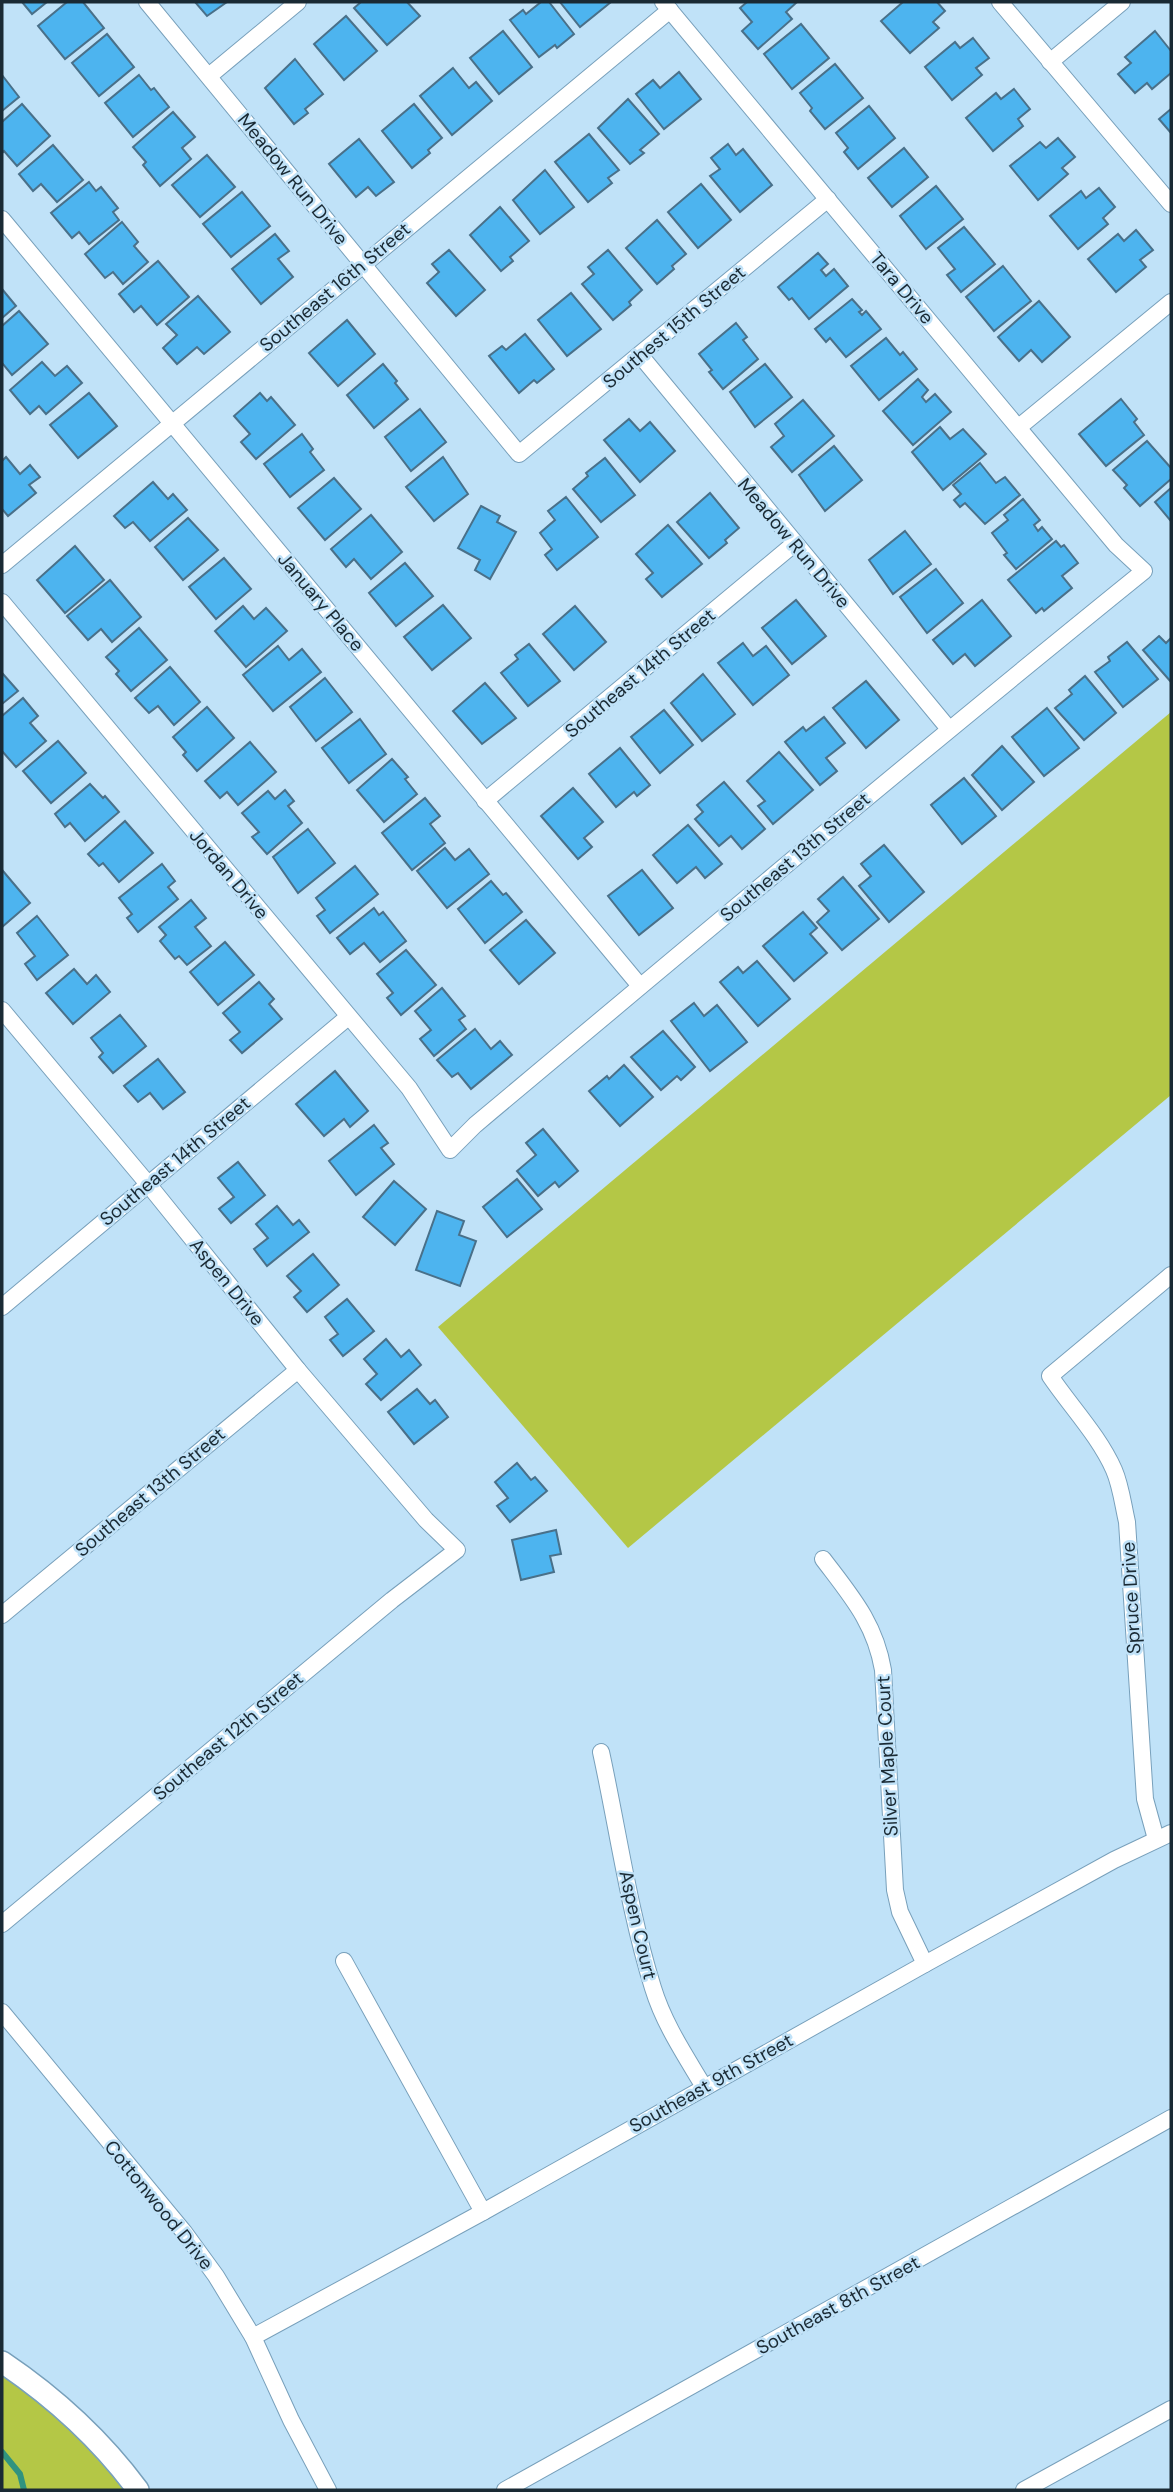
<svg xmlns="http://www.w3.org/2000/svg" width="1173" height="2492" viewBox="0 0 1173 2492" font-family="'DM Sans',sans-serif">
  <rect width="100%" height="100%" fill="#c0e2f8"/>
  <!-- green -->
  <g fill="#b4c746">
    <path d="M1171,712V1095L628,1548L438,1327Z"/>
    <path d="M2,2374L68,2426L125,2490H2Z"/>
  </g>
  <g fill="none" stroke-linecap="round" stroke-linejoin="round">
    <!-- stream -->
    <path stroke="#30937f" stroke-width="6" d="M2,2452L20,2474L24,2490"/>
  </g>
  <!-- building -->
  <g fill="#4db4ef" stroke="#497089" stroke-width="2">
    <path d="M22,2H47L32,14Z"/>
    <path d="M67,2H83L104,28L65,59L38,26Z"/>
    <path d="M195,2H227L207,16Z"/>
    <path d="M361,2H407L420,16L387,45L354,8Z"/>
    <path d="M541,2H549L574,34L557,48L555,45L539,57L510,20L523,10L526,14Z"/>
    <path d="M560,2H611L580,27Z"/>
    <path d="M747,2H795L796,3L786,12L792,19L758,49L742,31L752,22L740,8Z"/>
    <path d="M903,2H937L945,11L933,22L939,28L910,53L881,21Z"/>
    <path d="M346,16L377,51L344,80L314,44Z"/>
    <path d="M801,24L829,58L792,89L764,54Z"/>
    <path d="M503,31L532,67L499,94L470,58Z"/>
    <path d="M1155,31L1171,51V73L1152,89L1147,83L1135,93L1118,74L1131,63L1125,57Z"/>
    <path d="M107,34L134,67L99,96L72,63Z"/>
    <path d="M973,38L989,58L976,68L982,75L952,100L925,67L955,42L960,48Z"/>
    <path d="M295,59L323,94L305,109L308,113L294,124L265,88Z"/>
    <path d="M835,64L863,98L825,129L810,111L812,108L800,93Z"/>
    <path d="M453,68L469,88L476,82L492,101L452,135L420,96Z"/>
    <path d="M679,72L701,99L664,129L636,94L653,80L660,88Z"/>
    <path d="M2,75L19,97L2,111Z"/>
    <path d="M139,75L151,90L154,88L169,107L133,137L105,103Z"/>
    <path d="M1014,89L1030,109L1018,119L1023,126L993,151L966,118L996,93L1001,99Z"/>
    <path d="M628,99L659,134L640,150L644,153L630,164L598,128Z"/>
    <path d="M22,104L50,136L17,166L4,151L2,153V122Z"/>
    <path d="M414,104L442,138L428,150L430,153L412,168L382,131Z"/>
    <path d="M869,106L895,138L858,169L844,152L848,148L836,133Z"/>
    <path d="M1171,109V133L1159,119Z"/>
    <path d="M173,112L195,137L182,148L191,159L160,186L143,165L146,162L133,147Z"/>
    <path d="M589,134L619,170L608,178L612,183L588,202L555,162Z"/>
    <path d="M1058,138L1075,157L1062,168L1068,174L1038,200L1010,166L1040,142L1046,148Z"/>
    <path d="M359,139L394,182L376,196L368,187L356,197L329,164Z"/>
    <path d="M728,144L736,155L743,149L772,185L740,212L710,176L720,169L711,158Z"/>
    <path d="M53,145L83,180L57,202L41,184L33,191L19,174Z"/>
    <path d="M904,148L928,177L892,207L868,178Z"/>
    <path d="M207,155L235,187L200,217L172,185Z"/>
    <path d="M545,170L574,207L540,234L513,200Z"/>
    <path d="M89,182L96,191L101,187L118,208L113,212L119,220L89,244L79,232L72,238L51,213Z"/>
    <path d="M701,184L731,220L698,248L668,212Z"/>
    <path d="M936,186L963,219L926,249L900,216Z"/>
    <path d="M1099,188L1115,207L1103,218L1108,224L1078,249L1050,216L1081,191L1086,198Z"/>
    <path d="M242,192L270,226L231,257L203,224Z"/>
    <path d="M500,207L529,241L510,257L513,261L501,271L470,235Z"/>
    <path d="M657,220L686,254L672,266L674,269L657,284L626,248Z"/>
    <path d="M122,222L138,242L134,246L148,262L123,284L113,272L105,278L85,254Z"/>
    <path d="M964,227L995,264L961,292L947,275L955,269L938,248Z"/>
    <path d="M1136,230L1153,250L1140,260L1146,267L1116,292L1088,259L1118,234L1124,241Z"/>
    <path d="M275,234L289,251L278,259L293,277L261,304L232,269Z"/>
    <path d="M449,250L485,290L456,316L427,283L439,272L432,264Z"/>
    <path d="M608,250L642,290L629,302L631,305L613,320L582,284L594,274L588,267Z"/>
    <path d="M818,253L828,264L821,270L826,276L834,269L848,286L809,319L792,298L789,300L778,287Z"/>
    <path d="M158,261L189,297L157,325L141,306L134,312L119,294Z"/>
    <path d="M1003,266L1031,301L994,331L966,297Z"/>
    <path d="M2,289L16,306L2,318Z"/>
    <path d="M571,293L601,329L567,356L538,320Z"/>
    <path d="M198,296L230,332L204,354L197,347L177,364L163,348L177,335L166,324Z"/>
    <path d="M852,299L862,310L859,312L862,315L866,311L881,329L846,357L830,338L826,342L815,329Z"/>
    <path d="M1039,301L1070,337L1042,362L1031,350L1019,361L998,337Z"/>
    <path d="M19,311L48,344L12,375L2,363V326Z"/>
    <path d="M347,320L375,354L338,386L309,353Z"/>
    <path d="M736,323L747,337L743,340L758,359L723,389L709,372L712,370L699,354Z"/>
    <path d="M525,334L554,369L537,383L534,380L519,393L489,356L502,346L506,350Z"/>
    <path d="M886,338L900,355L903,352L917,369L879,400L851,366Z"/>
    <path d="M42,362L55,376L67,366L82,383L46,414L39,406L30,414L10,390Z"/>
    <path d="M383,364L397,381L395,383L408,399L374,428L347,395Z"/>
    <path d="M765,364L792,397L755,427L730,392Z"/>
    <path d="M918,379L928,390L922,397L926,402L935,394L951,412L913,445L883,411Z"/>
    <path d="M89,393L117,426L78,458L50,425Z"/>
    <path d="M260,393L267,401L271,397L295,425L256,459L241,442L250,434L234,416Z"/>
    <path d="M1121,399L1137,419L1134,422L1144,435L1106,466L1079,434Z"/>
    <path d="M803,400L834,436L792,472L771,447L784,436L775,424Z"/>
    <path d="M420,409L446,442L411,471L385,437Z"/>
    <path d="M629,419L640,431L650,422L675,451L640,482L604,440Z"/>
    <path d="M940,427L950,439L963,429L986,454L943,490L912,452Z"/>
    <path d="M302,434L313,449L310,452L324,470L290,497L264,464Z"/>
    <path d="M1147,441L1171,468V479L1140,506L1124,488L1127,485L1113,470Z"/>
    <path d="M834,446L862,480L825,511L799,475Z"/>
    <path d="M6,457L20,474L30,465L40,477L29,485L36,493L8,516L2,509V461Z"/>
    <path d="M443,457L468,494L434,521L406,487Z"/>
    <path d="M605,458L635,495L601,522L573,489L588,476L586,473Z"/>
    <path d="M980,463L996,483L1005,477L1020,495L985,524L965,503L960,507L954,500L961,494L953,485Z"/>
    <path d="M334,478L361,509L325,540L298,508Z"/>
    <path d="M153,482L168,499L173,494L187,510L150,541L133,522L125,528L114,516Z"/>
    <path d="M1171,488V519L1170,520L1155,502Z"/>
    <path d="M710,493L739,528L725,540L727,543L709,558L677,522Z"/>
    <path d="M566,497L598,537L557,570L545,555L552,549L540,533L555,520L548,511Z"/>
    <path d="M1023,499L1040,520L1034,525L1038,531L1042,527L1052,539L1016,569L1004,555L1007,553L992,533L1008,520L1004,515Z"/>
    <path d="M481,506L500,516L497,522L516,532L490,579L475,570L480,560L458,548Z"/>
    <path d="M371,515L402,552L371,579L354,559L346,567L331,549Z"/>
    <path d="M188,518L218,550L183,580L155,547Z"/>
    <path d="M668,525L702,564L662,597L646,579L653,573L636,554Z"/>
    <path d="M905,531L931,564L893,594L869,560Z"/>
    <path d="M1056,541L1061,547L1064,545L1078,563L1062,576L1072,588L1044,611L1042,608L1036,613L1008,580Z"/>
    <path d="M75,546L104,580L65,613L37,580Z"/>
    <path d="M224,558L251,589L216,619L189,587Z"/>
    <path d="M405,563L433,596L396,626L369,593Z"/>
    <path d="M936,569L963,603L927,633L900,597Z"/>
    <path d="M110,580L141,617L112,642L101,629L88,640L67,616Z"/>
    <path d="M796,600L826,636L792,664L762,628Z"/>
    <path d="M982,600L1011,636L975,666L965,654L953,664L933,640Z"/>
    <path d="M443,605L471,638L432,670L404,637Z"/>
    <path d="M243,606L254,619L266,608L287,631L246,667L215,631Z"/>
    <path d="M575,606L606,642L574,670L543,634Z"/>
    <path d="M139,628L167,660L131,691L116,674L119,671L106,657Z"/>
    <path d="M1159,636L1166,643L1171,638V682L1143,650Z"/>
    <path d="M1127,642L1158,679L1123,707L1095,672L1110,661L1108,657Z"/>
    <path d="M743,643L753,656L766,646L789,675L753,705L718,663Z"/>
    <path d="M529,644L560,681L528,706L501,673L518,659L515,655Z"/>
    <path d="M278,646L289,660L302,649L321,672L273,711L243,675Z"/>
    <path d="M170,667L200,702L174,725L158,706L149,713L135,698Z"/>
    <path d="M3,674L18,691L2,704V675Z"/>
    <path d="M703,674L735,714L702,741L671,703Z"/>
    <path d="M1085,676L1116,713L1084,740L1055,708L1072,694L1069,690Z"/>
    <path d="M325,678L352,712L316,741L290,707Z"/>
    <path d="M866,681L899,720L866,748L833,708Z"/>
    <path d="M485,683L516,718L482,744L453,711Z"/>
    <path d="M23,698L38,716L30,723L46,741L16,767L2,751V716Z"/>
    <path d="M207,707L234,738L197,771L183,755L186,752L173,737Z"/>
    <path d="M1047,708L1079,748L1044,776L1012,737Z"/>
    <path d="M664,710L693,745L660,773L631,737Z"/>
    <path d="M824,717L845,743L826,758L837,771L820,785L785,742L803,727L806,731Z"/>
    <path d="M360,719L386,754L349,783L322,748Z"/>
    <path d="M58,741L86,773L51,803L23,771Z"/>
    <path d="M250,742L276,772L238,805L227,792L220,798L205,781Z"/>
    <path d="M1002,746L1034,782L1002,810L972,775Z"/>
    <path d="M620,748L650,785L637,796L634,792L616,807L589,774Z"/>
    <path d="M779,752L813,790L773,824L758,806L765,801L747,781Z"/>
    <path d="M392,759L408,777L405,779L417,794L384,822L357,790Z"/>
    <path d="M964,778L996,816L962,844L931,805Z"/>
    <path d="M724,782L765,829L742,849L731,836L719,846L695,819L703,812L697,805Z"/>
    <path d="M90,784L103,798L105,796L119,812L85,841L70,823L65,827L55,814Z"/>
    <path d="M573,788L603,822L584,838L592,847L578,859L541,816Z"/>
    <path d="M285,790L294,801L288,806L302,823L267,854L252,837L259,832L242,813L268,791L275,799Z"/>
    <path d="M425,798L440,816L430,824L445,843L412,870L382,833Z"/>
    <path d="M125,821L153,853L119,882L103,863L99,866L88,854Z"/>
    <path d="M688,825L722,864L705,878L696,867L677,883L653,855Z"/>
    <path d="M308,829L335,863L298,893L273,857Z"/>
    <path d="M884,845L924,892L889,922L859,886L871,876L861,864Z"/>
    <path d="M445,848L455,860L469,849L489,874L447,908L417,871Z"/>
    <path d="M162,864L175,881L168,887L178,899L138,932L127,918L132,914L119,898Z"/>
    <path d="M355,866L378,894L330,933L317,916L325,910L316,898Z"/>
    <path d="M642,870L673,908L639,935L608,896Z"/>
    <path d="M3,871L30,903L2,927V872Z"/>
    <path d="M843,877L879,919L842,950L817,922L829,911L818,899Z"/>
    <path d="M491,881L503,895L506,893L522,912L485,943L458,909Z"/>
    <path d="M191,900L206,918L195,927L211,946L187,965L179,956L175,959L160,941L166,935L159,927Z"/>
    <path d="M374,908L379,915L383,912L406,941L380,962L364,943L350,954L337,938Z"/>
    <path d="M803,912L817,928L810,934L827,953L794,981L763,946Z"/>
    <path d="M37,916L68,955L37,980L25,964L35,956L17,933Z"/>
    <path d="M526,920L555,953L519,984L490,950Z"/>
    <path d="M225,942L254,975L218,1005L190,972Z"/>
    <path d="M406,950L436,985L401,1015L387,998L393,993L377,974Z"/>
    <path d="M757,961L790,999L758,1026L720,982L738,967L743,973Z"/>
    <path d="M74,969L87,984L96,975L110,992L73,1024L46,993Z"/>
    <path d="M259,982L274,999L269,1004L282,1019L242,1053L230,1040L240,1032L223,1013Z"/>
    <path d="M442,988L465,1016L459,1020L466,1029L434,1056L420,1039L431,1030L415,1011Z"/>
    <path d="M694,1003L704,1016L717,1005L747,1042L710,1071L671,1021Z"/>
    <path d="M120,1015L146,1046L113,1073L99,1057L103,1053L91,1038Z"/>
    <path d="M475,1029L491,1049L500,1041L512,1055L471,1089L458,1073L452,1077L437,1060Z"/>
    <path d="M663,1031L695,1067L681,1080L677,1076L661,1090L631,1057Z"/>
    <path d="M158,1059L185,1092L163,1109L150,1093L138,1102L124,1086Z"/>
    <path d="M624,1065L653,1097L620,1126L589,1091L607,1076L609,1079Z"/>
    <path d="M335,1071L368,1111L350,1127L344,1119L324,1136L296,1104Z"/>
    <path d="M374,1125L388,1143L381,1148L394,1164L356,1195L329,1161Z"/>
    <path d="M543,1129L578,1171L559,1187L555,1182L538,1196L517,1171L536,1155L526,1143Z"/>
    <path d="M238,1162L265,1195L231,1223L219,1209L234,1197L218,1178Z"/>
    <path d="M517,1179L542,1209L507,1237L483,1207Z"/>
    <path d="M394,1181L426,1209L395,1245L363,1217Z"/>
    <path d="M277,1206L293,1225L299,1220L309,1232L267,1266L254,1249L268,1238L256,1224Z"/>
    <path d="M437,1211L464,1221L459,1235L476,1241L460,1286L416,1270Z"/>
    <path d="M313,1254L339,1285L307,1312L294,1297L301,1291L287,1276Z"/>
    <path d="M347,1299L374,1331L343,1356L330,1340L338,1334L325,1317Z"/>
    <path d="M386,1339L401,1357L409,1350L421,1365L381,1400L366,1384L377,1374L364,1359Z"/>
    <path d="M417,1389L430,1404L435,1400L448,1417L414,1444L388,1412Z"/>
    <path d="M517,1463L531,1480L535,1477L547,1491L510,1522L497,1506L508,1498L495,1482Z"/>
    <path d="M556,1530L561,1554L550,1556L554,1572L521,1580L512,1540Z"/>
  </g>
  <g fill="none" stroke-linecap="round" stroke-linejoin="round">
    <defs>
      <g id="minor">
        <path d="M147,2L519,454L828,199"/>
        <path d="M1000,2L1171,204"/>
        <path d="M1050,62L1122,2"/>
        <path d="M209,76L298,2"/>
        <path d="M2,219L640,986"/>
        <path d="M640,355L949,729"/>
        <path d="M1019,427L1171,302"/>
        <path d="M2,565L670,10"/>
        <path d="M2,602L409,1088L450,1150L475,1125C697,939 919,753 1144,571L1116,545L663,2"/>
        <path d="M485,801L794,544"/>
        <path d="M2,1010L148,1184L298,1370L426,1520L457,1550L392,1600L2,1924"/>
        <path d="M2,1307L348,1017"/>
        <path d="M823,1559C851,1596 875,1623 883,1670L895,1890L900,1912L925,1964"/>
        <path d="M2,1615L298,1370"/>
        <path d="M601,1752C618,1830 629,1911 653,1988C664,2024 685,2055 704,2087"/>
        <path d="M1156,1839L1145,1799L1127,1522C1123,1505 1121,1486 1114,1470C1099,1436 1071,1407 1050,1376L1171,1275"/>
        <path d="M344,1961L483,2212"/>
        <path d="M2,2012L184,2232L216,2276L253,2337L291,2420L328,2490"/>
        <path d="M253,2337L483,2212L925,1964L1114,1860L1171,1833"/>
        <path d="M505,2490L1171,2118"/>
        <path d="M1024,2490L1171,2409"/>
      </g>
      <path id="tertiary" d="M2,2362C54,2397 101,2440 138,2490"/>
    </defs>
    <!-- minor casing -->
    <use href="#minor" stroke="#78a0bb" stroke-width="18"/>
    <!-- tertiary casing -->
    <use href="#tertiary" stroke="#78a0bb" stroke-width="24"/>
    <!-- minor -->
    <use href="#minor" stroke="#fff" stroke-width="16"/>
    <!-- tertiary -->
    <use href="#tertiary" stroke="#fff" stroke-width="21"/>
  </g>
  <g text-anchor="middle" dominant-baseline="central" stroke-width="5" stroke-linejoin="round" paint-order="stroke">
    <!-- street labels -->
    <g font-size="19" fill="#1a2a34" stroke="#c0e2f8">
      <text transform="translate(293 179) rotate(51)">Meadow Run Drive</text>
      <text transform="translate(335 287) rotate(-40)">Southeast 16th Street</text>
      <text transform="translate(902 288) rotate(50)">Tara Drive</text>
      <text transform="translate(674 327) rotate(-40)">Southest 15th Street</text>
      <text transform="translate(794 543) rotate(50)">Meadow Run Drive</text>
      <text transform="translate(321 602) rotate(50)">January Place</text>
      <text transform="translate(640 673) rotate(-40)">Southeast 14th Street</text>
      <text transform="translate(795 857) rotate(-40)">Southeast 13th Street</text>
      <text transform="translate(229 874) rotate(50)">Jordan Drive</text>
      <text transform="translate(175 1161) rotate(-40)">Southeast 14th Street</text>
      <text transform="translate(227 1282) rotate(51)">Aspen Drive</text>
      <text transform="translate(150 1492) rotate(-40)">Southeast 13th Street</text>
      <text transform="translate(1131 1598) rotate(-93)">Spruce Drive</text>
      <text transform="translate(228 1736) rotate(-40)">Southeast 12th Street</text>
      <text transform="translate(887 1756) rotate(-93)">Silver Maple Court</text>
      <text transform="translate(638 1925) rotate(77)">Aspen Court</text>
      <text transform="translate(711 2083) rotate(-29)">Southeast 9th Street</text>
      <text transform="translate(159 2205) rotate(51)">Cottonwood Drive</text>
      <text transform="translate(838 2305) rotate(-29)">Southeast 8th Street</text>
    </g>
  </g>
  <!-- border -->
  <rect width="1173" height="2492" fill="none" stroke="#1a2a34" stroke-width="7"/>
</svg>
